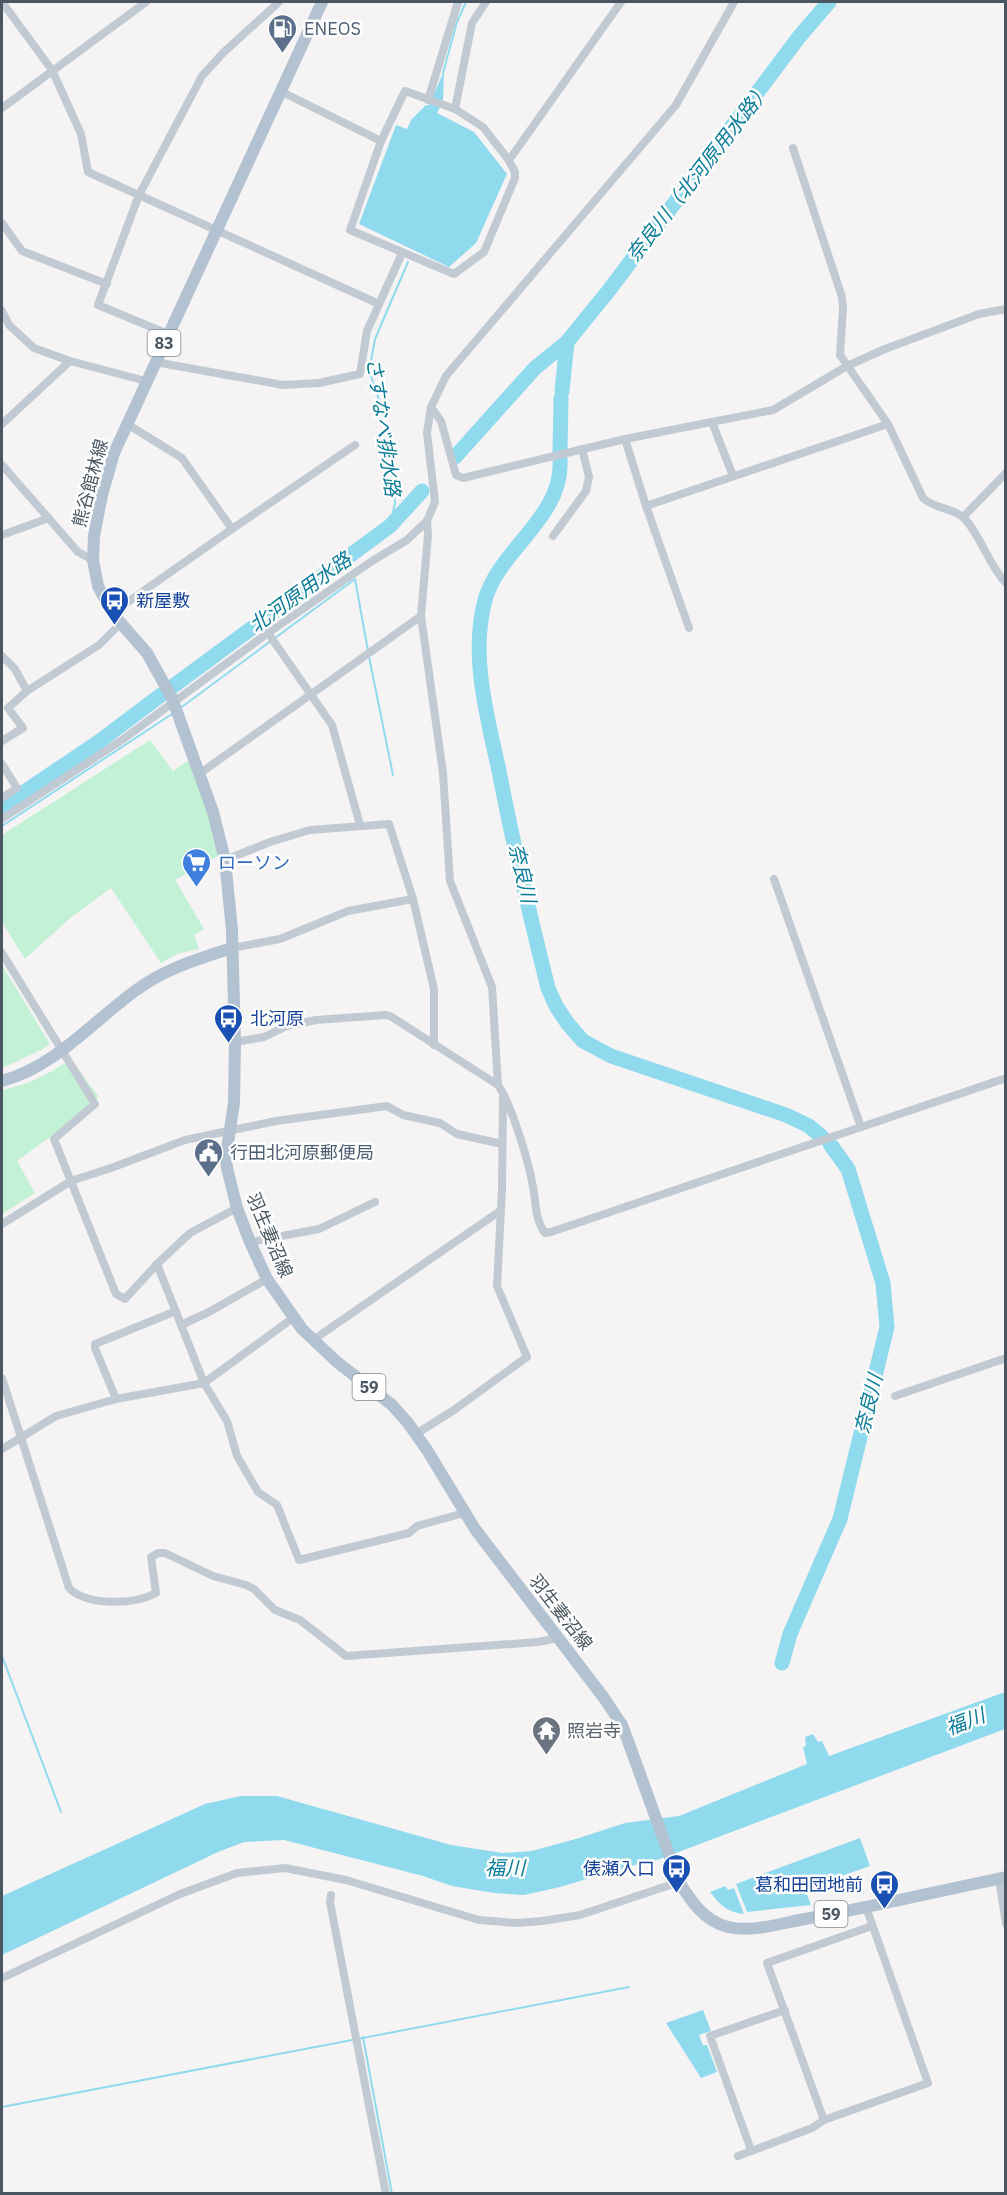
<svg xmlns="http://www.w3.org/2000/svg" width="1007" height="2195" viewBox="0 0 1007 2195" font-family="'IBM Plex Sans','Noto Sans JP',sans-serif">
  <rect width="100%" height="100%" fill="#f5f3f3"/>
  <!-- green -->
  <g fill="#c3f1d5">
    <path d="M150,740L173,771L189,760L209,814L221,854L175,880L204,929L194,935L199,949L177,954L161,963L111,888L70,918L25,959L2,922V835Z"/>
    <path d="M2,965L50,1044L41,1050L2,1068Z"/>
    <path d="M71,1059L98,1096L95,1104L17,1161L35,1193L2,1214V1090C28,1085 49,1074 71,1059Z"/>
  </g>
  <!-- water -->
  <g fill="#90daee">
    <path d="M444,71L443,101L437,113L474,132L507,174L476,243L449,267L359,224L396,125L407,129L411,120L426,105H429Z"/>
    <path d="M1005,1692V1729L660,1859L627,1867L560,1887L524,1895L494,1893L452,1886L423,1876L284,1840L244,1842L218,1852L2,1955V1896L205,1804L241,1796H277L451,1845L503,1853L532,1851L579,1838L625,1823L679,1816L807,1764L803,1747L806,1746L805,1737L813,1734L818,1742L822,1741L829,1756Z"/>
    <path d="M860,1838L870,1866L805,1889L811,1905L747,1912L736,1884Z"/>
    <path d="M725,1886L728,1890L734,1888L744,1914C728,1913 719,1904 710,1892Z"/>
    <path d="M703,2010L711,2031L699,2035L703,2045H707L717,2072L701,2078L666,2023Z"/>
  </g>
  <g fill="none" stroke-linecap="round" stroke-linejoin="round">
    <!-- stream -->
    <g stroke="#90daee" stroke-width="2">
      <path d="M443,73L457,22L466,2"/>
      <path d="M390,526L395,503L390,458L384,415L371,376V361L375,339L408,262"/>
      <path d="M369,657L393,775"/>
      <path d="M179,709L355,579L368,651"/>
      <path d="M2,826L172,714"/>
      <path d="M2,1656L61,1812"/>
      <path d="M363,2037L392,2194"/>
      <path d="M2,2107L629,1987"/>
    </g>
    <!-- river -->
    <g stroke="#90daee" stroke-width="15">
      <path d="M562,391L567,342"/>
      <path d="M560,452L561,398"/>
      <path d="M455,457L535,368L567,342L610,289L799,37L829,2"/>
      <path d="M560,459C564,517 499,549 485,600C470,656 487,715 499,771C513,843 530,916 548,988L556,1006L568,1024L583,1041L611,1056L786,1115L809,1126L822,1137"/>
      <path d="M172,687L390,526L422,491"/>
      <path d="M2,807L100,741L161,695"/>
      <path d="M782,1663L790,1634L840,1519L887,1327L883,1283L848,1169L830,1144"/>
    </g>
    <!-- street -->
    <g stroke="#c1cad2" stroke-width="8">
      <path d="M2,2L52,70L81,134L88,172L379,304"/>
      <path d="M280,91L381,141"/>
      <path d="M405,91L455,109L483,127L508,159L515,172V178L484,252L454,274L350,230L381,141Z"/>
      <path d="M428,100L458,2"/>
      <path d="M2,108L146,2"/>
      <path d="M455,109L472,23L486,2"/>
      <path d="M793,148L842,297L843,308L840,355L888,424L923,498C934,509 955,508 965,519C982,538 988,564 1006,583"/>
      <path d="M508,159L512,156L621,2"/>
      <path d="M2,223L22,251L107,284"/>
      <path d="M2,311L9,325L34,348L70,361"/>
      <path d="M168,334L98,305L139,195L202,76L223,53L279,2"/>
      <path d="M155,362L283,385L319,383L360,374L367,331L402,253"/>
      <path d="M431,407L441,421L456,475L463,478L625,439L773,410L847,366L885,349L979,314L1006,309"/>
      <path d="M712,422L733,476"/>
      <path d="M2,424L70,361L146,381"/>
      <path d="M127,424L182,458L232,529"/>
      <path d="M625,439L646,506L689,628"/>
      <path d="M2,465L78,552L93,560"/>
      <path d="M646,506L888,424"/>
      <path d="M963,517L1006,473"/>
      <path d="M2,535L49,518"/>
      <path d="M553,536L586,491L589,477L582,449"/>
      <path d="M112,613L232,529L355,445"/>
      <path d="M268,633L332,725L360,825"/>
      <path d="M2,656L15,669L27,691L99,645L121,623"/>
      <path d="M2,741L23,728L8,708L27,691"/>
      <path d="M2,764L17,788L2,798"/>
      <path d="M199,774L421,616"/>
      <path d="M2,819L122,740L268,633L372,561L407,540L427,521L435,502L427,433L431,407L446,376L676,105L734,2"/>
      <path d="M225,860L270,842L310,830L389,824L413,899"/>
      <path d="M774,879L861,1127"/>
      <path d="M232,948L280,939L348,911L413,899L434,989V1045"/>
      <path d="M2,953L95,1104L54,1139L116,1294L125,1299L157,1264L190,1233L237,1208"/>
      <path d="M235,1042L264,1037L287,1026L316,1020L385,1015L390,1016L498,1085L492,987L450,881L443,773L421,616L428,535L427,521"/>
      <path d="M498,1085C512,1105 529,1163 533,1187C536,1203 535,1220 545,1233L551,1232C703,1181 854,1129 1006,1078"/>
      <path d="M2,1224L71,1181L111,1168L185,1140L276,1121L387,1106L403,1115L440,1123L457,1134L502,1144"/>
      <path d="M250,1242L319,1229L375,1202"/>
      <path d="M157,1264L204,1383L227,1421L237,1456L258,1492L277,1505L299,1560L409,1533L417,1526L464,1513"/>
      <path d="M181,1325L209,1312L267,1279"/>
      <path d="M313,1340L500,1211"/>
      <path d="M2,1378L69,1588C87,1606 134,1605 156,1593L151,1557L158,1553H165L213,1576L246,1585L254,1589L275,1610L300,1620L346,1656L538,1642L558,1638"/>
      <path d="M895,1396L1006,1358"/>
      <path d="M116,1399L95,1348V1344L176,1311"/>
      <path d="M416,1434L454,1410L527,1357L497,1286L502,1189L503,1098"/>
      <path d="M2,1449L56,1416L116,1399L204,1383L293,1318"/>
      <path d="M999,1879L1006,1924"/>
      <path d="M331,1895L330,1902L386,2194"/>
      <path d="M2,1978L180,1894L237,1873L285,1868L346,1880L479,1920L517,1923L542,1921L580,1915L679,1882"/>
      <path d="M824,2120L767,1963L872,1926"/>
      <path d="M751,2150L710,2036L785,2010"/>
      <path d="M738,2156L812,2128L824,2120L928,2083L866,1907"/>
    </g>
    <!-- primary -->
    <g stroke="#b3c2d1" stroke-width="12">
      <path d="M322,2L114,453L102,495L94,536L93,560L98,586L112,613L147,653L172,698L213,812L225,860L232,930L235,1042L234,1103L226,1156L227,1168L237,1208L250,1242L267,1279L302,1329L337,1362L392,1405L408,1423L427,1450L475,1529L604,1698L622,1725L628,1741L679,1882C691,1901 704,1921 728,1927C752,1933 781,1923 805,1919C872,1907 939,1891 1006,1877"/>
      <path d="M2,1081C56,1066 91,1023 135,991C164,969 198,959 232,948"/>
    </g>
  </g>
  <!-- icons -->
  <defs>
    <symbol id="fuel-pin" viewBox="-11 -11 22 30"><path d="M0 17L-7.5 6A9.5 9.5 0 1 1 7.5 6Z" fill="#5c6f8a" stroke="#fff"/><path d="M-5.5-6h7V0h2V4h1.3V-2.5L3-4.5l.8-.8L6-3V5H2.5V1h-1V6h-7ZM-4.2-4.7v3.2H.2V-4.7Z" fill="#fff"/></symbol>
    <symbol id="bus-pin" viewBox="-11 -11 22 30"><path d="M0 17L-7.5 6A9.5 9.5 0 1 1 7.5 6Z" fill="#1a4fb4" stroke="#fff"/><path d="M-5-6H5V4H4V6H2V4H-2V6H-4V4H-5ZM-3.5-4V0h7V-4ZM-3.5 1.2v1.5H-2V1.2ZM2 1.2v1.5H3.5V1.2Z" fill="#fff"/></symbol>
    <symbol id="supermarket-pin" viewBox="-11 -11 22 30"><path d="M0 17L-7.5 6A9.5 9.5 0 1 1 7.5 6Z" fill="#3f7fe0" stroke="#fff"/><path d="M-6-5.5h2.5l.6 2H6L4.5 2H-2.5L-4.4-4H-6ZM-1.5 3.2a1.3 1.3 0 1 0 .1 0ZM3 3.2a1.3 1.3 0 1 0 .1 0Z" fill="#fff"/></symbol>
    <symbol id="civic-pin" viewBox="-11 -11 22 30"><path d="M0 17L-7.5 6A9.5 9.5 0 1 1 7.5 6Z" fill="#5c6f8a" stroke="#fff"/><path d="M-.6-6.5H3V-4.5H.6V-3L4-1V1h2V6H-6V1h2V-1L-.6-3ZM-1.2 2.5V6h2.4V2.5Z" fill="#fff"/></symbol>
    <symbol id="temple-pin" viewBox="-11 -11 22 30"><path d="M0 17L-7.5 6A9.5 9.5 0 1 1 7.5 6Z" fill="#6b7280" stroke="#fff"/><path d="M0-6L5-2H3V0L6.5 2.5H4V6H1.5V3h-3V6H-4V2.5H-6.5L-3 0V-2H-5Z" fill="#fff"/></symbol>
  </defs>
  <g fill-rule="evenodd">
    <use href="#fuel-pin" x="266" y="12" width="33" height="45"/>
    <use href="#bus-pin" x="98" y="584" width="33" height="45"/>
    <use href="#supermarket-pin" x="180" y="846" width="33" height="45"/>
    <use href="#bus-pin" x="212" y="1002" width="33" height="45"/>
    <use href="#civic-pin" x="192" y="1136" width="33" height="45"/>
    <use href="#temple-pin" x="530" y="1714" width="33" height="45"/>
    <use href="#bus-pin" x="660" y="1852" width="33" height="45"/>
    <use href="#bus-pin" x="868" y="1868" width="33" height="45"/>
  </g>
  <g text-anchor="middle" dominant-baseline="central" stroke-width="5" stroke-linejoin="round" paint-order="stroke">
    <!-- shield labels -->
    <g fill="#fff" stroke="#808990" stroke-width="1.5">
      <rect x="147.5" y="330" width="33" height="26" rx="4.5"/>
      <rect x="352.5" y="1374" width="33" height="26" rx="4.5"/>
      <rect x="814.5" y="1901" width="33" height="26" rx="4.5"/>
    </g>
    <g font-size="16" font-weight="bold" fill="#4a5661">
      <text x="164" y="343">83</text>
      <text x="369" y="1387">59</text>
      <text x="831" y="1914">59</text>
    </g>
    <!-- service labels -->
    <g font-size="18" fill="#4e5e75" stroke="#fff" text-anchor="start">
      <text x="304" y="28">ENEOS</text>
      <text x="230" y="1152">行田北河原郵便局</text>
    </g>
    <!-- street labels -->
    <g font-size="18" fill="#4a5661" stroke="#fff">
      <text transform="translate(90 483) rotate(-75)">熊谷館林線</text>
      <text transform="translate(270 1235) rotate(67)">羽生妻沼線</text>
      <text transform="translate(561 1612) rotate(52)">羽生妻沼線</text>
    </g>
    <!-- transit labels -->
    <g font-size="18" fill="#164399" stroke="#fff" text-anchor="start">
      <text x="136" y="600">新屋敷</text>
      <text x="250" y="1018">北河原</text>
      <text x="655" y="1868" text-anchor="end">俵瀬入口</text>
      <text x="863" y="1884" text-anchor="end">葛和田団地前</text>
    </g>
    <!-- shop labels -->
    <g font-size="18" fill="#366cbe" stroke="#fff" text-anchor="start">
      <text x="218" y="862">ローソン</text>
    </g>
    <!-- worship labels -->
    <g font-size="18" fill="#5b616d" stroke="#fff" text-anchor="start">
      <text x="567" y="1730">照岩寺</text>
    </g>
    <!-- water labels -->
    <g font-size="20" font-style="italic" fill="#0c7c9b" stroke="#fff">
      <text transform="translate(698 172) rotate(-52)">奈良川（北河原用水路）</text>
      <text transform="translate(384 427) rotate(82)">さすなべ排水路</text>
      <text transform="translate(300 592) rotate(-36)">北河原用水路</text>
      <text transform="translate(523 873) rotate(77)">奈良川</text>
      <text transform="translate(868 1404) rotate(-76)">奈良川</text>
      <text transform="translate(965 1721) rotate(-21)">福川</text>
      <text x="505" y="1867">福川</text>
    </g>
  </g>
  <!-- border -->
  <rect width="1007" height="2195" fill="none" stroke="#4a5661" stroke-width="6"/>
</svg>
